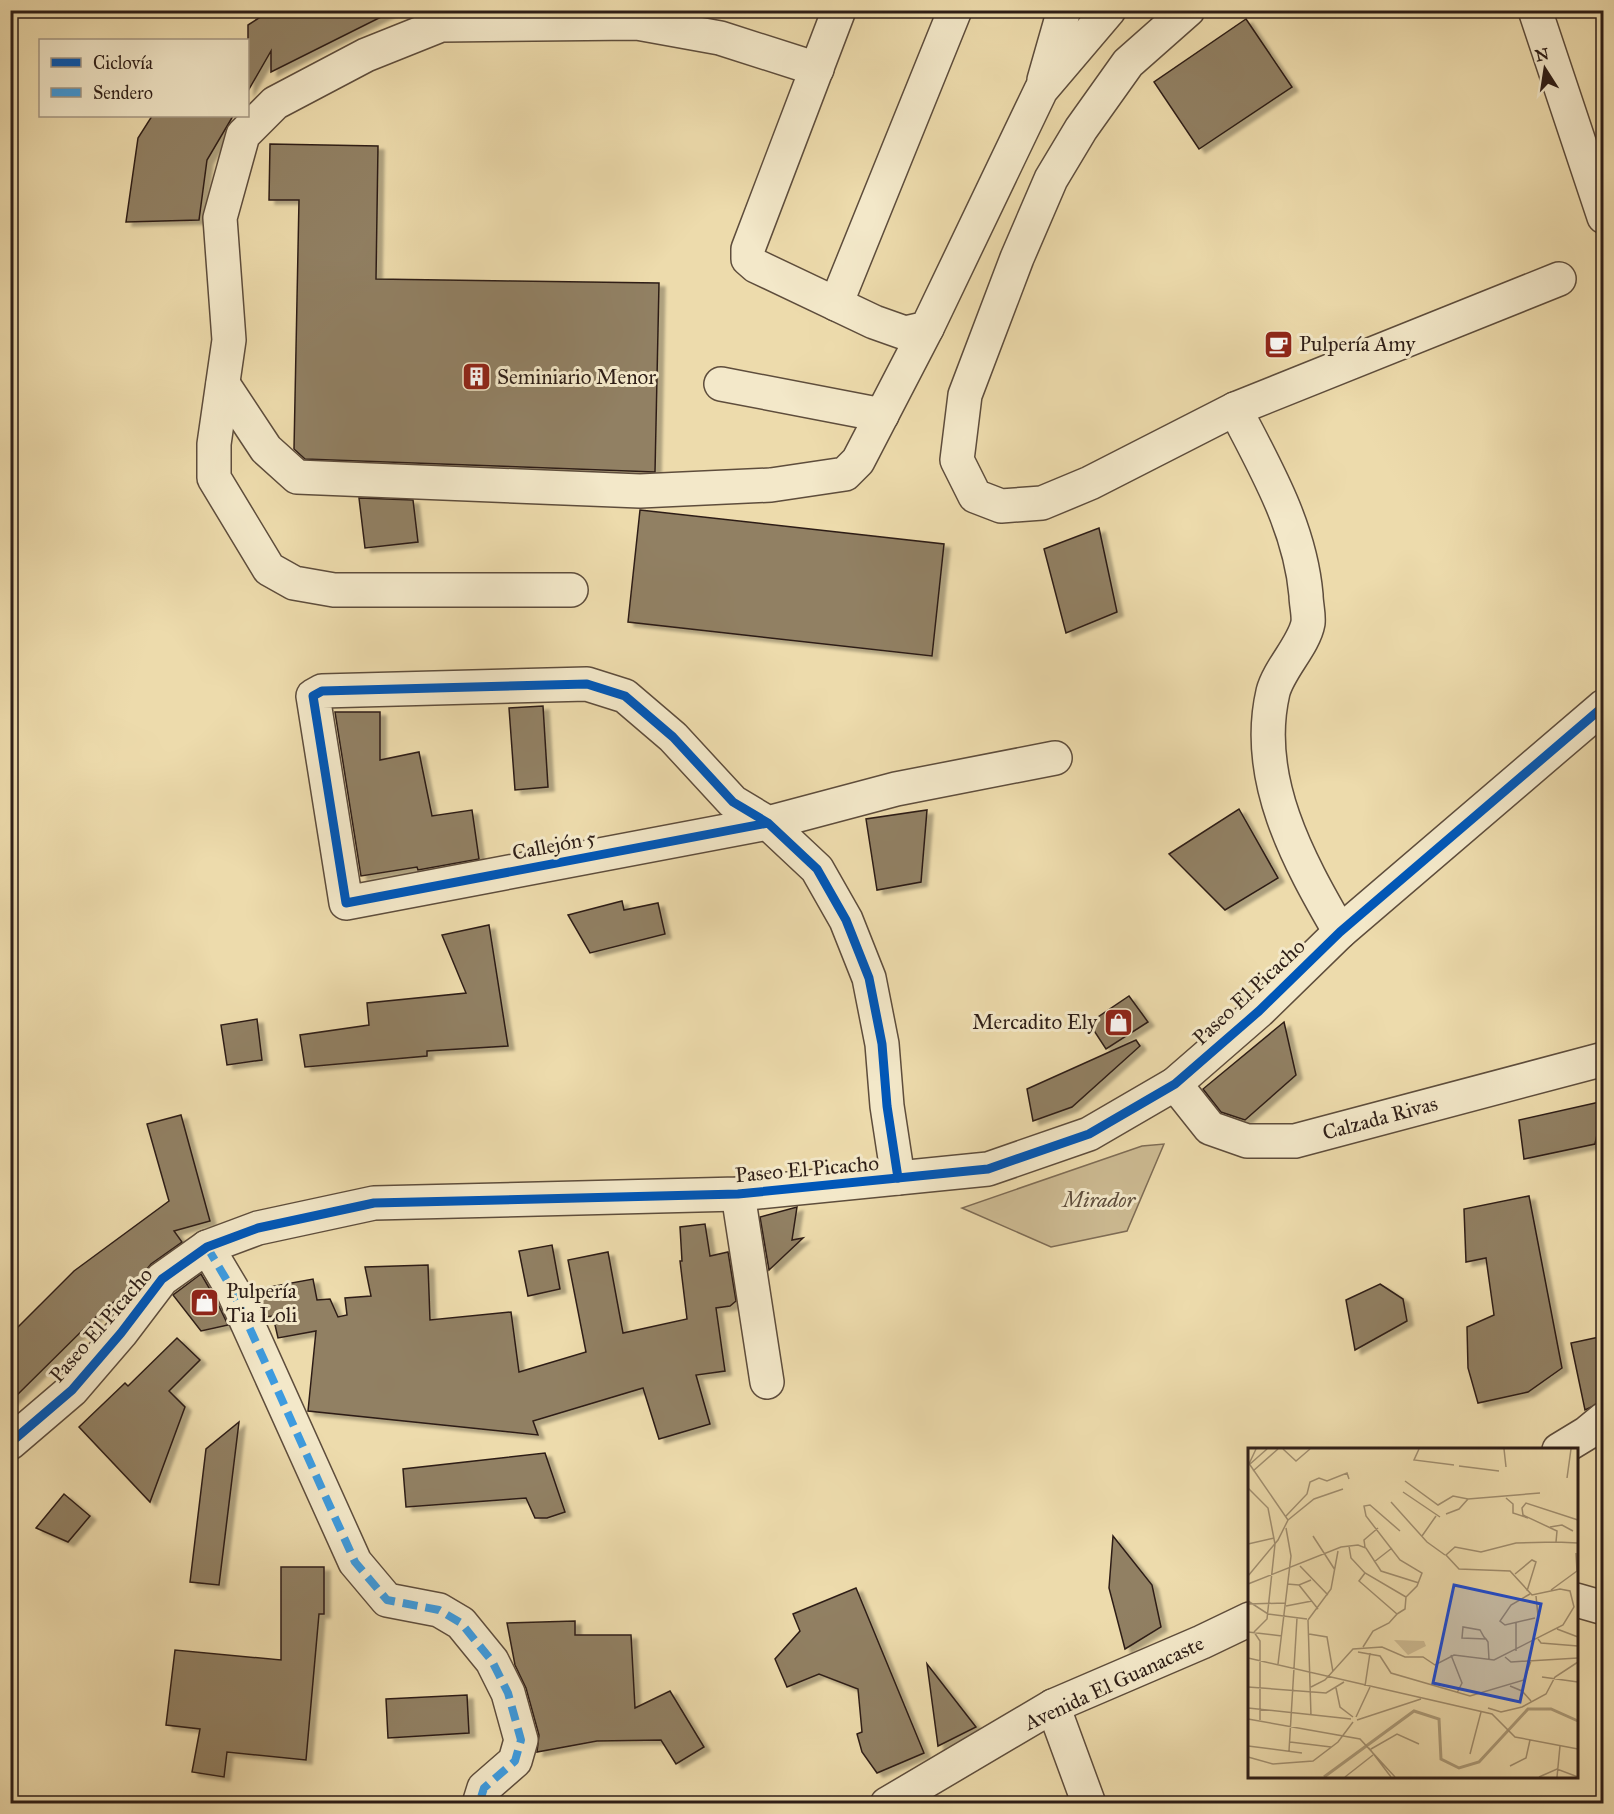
<svg xmlns="http://www.w3.org/2000/svg" width="1614" height="1814" viewBox="0 0 1614 1814" font-family="'IM FELL Great Primer',serif">
  <defs>
    <filter id="shadow"><feDropShadow dx="6" dy="4" stdDeviation="1.5" flood-color="#0004"/></filter>
  </defs>
  <rect width="100%" height="100%" fill="#eddbac"/>
  <filter id="stains"><feTurbulence type="fractalNoise" baseFrequency=".00333" numOctaves="4"/><feColorMatrix values="0 0 0 0 .2 0 0 0 0 .09 0 0 0 0 .02 0 0 0 .5 -.17"/></filter>
  <radialGradient id="worn" r=".72"><stop offset=".6" stop-color="#630" stop-opacity="0"/><stop offset="1" stop-color="#630" stop-opacity=".3"/></radialGradient>
  <!-- green -->
  <path fill="#cdbb93" stroke="#7e6c55" stroke-width="1.5" d="M1164,1144L1127,1231L1051,1247L962,1208L1142,1146Z"/>
  <!-- building -->
  <g fill="#918064" stroke="#2e1e17" stroke-width="1.5" filter="url(#shadow)">
    <path d="M271,10H395L271,72V51L248,91V25Z"/>
    <path d="M1246,19L1292,87L1199,149L1154,82Z"/>
    <path d="M152,116H233L207,160L199,220L126,222L138,138Z"/>
    <path d="M270,144L378,146L376,279L659,283L655,472L305,459L294,449L299,200H269Z"/>
    <path d="M359,498L413,500L418,542L365,548Z"/>
    <path d="M640,510L944,544L932,656L628,622Z"/>
    <path d="M1099,528L1117,612L1066,633L1044,549Z"/>
    <path d="M543,706L548,787L515,790L509,708Z"/>
    <path d="M335,712H380V760L419,752L432,816L472,810L479,859L418,870L417,867L361,876Z"/>
    <path d="M1239,809L1278,878L1225,910L1169,854Z"/>
    <path d="M927,810L921,882L877,890L866,819Z"/>
    <path d="M622,901L624,910L658,903L665,934L590,953L568,915Z"/>
    <path d="M489,925L508,1046L427,1051V1056L305,1067L300,1035L369,1025L367,1003L466,993L442,935Z"/>
    <path d="M1129,996L1148,1022L1106,1049L1089,1023Z"/>
    <path d="M257,1019L262,1060L227,1065L221,1025Z"/>
    <path d="M1284,1022L1296,1075L1245,1120L1221,1112L1203,1089Z"/>
    <path d="M1136,1040L1140,1046L1072,1107L1033,1121L1027,1089Z"/>
    <path d="M1604,1101L1595,1144L1524,1159L1519,1120Z"/>
    <path d="M181,1115L210,1221L174,1231L182,1242L151,1264L131,1289L102,1311L10,1402V1335L74,1271L169,1201L147,1124Z"/>
    <path d="M1529,1196L1562,1368L1528,1392L1478,1403L1468,1368L1467,1327L1494,1315L1486,1258L1466,1262L1464,1209Z"/>
    <path d="M797,1207L792,1240L803,1238L769,1270L760,1217Z"/>
    <path d="M705,1224L710,1256L728,1252L736,1301L730,1306L716,1308L725,1371L696,1375L710,1424L659,1439L643,1388L533,1421L538,1435L308,1411L316,1331L278,1338L273,1316L265,1317L253,1290L313,1279L317,1300L330,1299L338,1317L347,1315L345,1298L371,1296L365,1267L428,1265L430,1320L511,1312L519,1372L586,1352L568,1260L608,1252L623,1333L687,1319L680,1261H682L680,1227Z"/>
    <path d="M552,1245L560,1289L528,1296L519,1251Z"/>
    <path d="M201,1274L215,1298L228,1325L201,1331L173,1295Z"/>
    <path d="M1380,1284L1403,1299L1407,1321L1355,1350L1346,1300Z"/>
    <path d="M1604,1336V1401L1585,1410L1571,1343Z"/>
    <path d="M177,1338L200,1360L169,1391L185,1407L150,1502L79,1427L125,1383L128,1386Z"/>
    <path d="M239,1422L219,1585L190,1582L206,1449Z"/>
    <path d="M545,1453L565,1512L547,1518H535L526,1498L406,1507L403,1469Z"/>
    <path d="M64,1494L90,1516L68,1542L36,1528Z"/>
    <path d="M1113,1536L1152,1585L1161,1627L1125,1649L1109,1588Z"/>
    <path d="M281,1567H324V1614H319L306,1760L227,1752L224,1777L192,1772L200,1729L166,1725L175,1650L281,1660Z"/>
    <path d="M856,1588L924,1753L877,1773L862,1752L857,1734L862,1732L858,1689L819,1674L787,1687L775,1659L800,1631L793,1614Z"/>
    <path d="M575,1621V1635H631L635,1708L670,1691L704,1747L676,1764L661,1740L597,1741L537,1752L539,1735L526,1688L515,1665L507,1623Z"/>
    <path d="M927,1664L976,1727L938,1746Z"/>
    <path d="M467,1695L469,1733L388,1738L386,1699Z"/>
  </g>
  <g fill="none" stroke-linecap="round" stroke-linejoin="round">
    <defs>
      <g id="minor">
        <path d="M839,10L748,249V259L756,266L874,322L905,333L927,328L1041,90L1109,10"/>
        <path d="M1188,10L1128,63L1081,129L1051,179L1017,258L965,395L957,460L975,496L1001,506L1042,503L1090,483L1235,409L1559,279"/>
        <path d="M1535,10L1604,217"/>
        <path d="M1044,80L1064,10"/>
        <path d="M836,304L955,10"/>
        <path d="M223,384L266,449L297,477L640,491L771,485L845,474L858,461L927,328"/>
        <path d="M721,384L882,415"/>
        <path d="M1235,409C1266,469 1300,527 1306,595C1306,604 1309,614 1308,623C1304,645 1279,669 1273,692C1253,778 1298,860 1340,932"/>
        <path d="M571,590H334L294,583L269,569L214,478V444L229,340L220,218L243,135L275,103L366,55L441,25L637,23L720,38L817,69"/>
        <path d="M1175,1084L1210,1128L1247,1141H1295L1604,1059"/>
        <path d="M898,1178L887,1106L882,1044L869,978L846,920L817,869L768,823L733,802L673,737L625,696L587,684L322,691L313,696L346,903L768,823L896,789L1055,758"/>
        <path d="M738,1194L767,1382"/>
        <path d="M207,1247L232,1289L355,1562L387,1600L439,1610L461,1623L492,1661L508,1693L521,1740L515,1761L484,1788L479,1804"/>
        <path d="M10,1443L72,1390L121,1333L162,1279L207,1247L258,1228L374,1203L738,1194L988,1169L1089,1134L1175,1084L1259,1011L1340,932L1604,706"/>
        <path d="M1559,1450L1587,1433L1604,1419"/>
        <path d="M1576,1600L1604,1608"/>
        <path d="M1053,1706L1089,1804"/>
        <path d="M887,1804L1053,1706L1202,1642L1250,1619"/>
      </g>
    </defs>
    <!-- minor casing -->
    <use href="#minor" stroke="#5e4d3c" stroke-width="36"/>
    <!-- minor -->
    <use href="#minor" stroke="#f3e8c9" stroke-width="33"/>
    <!-- quiet -->
    <path stroke="#3d9bdf" stroke-width="8" stroke-dasharray="15 8" stroke-linecap="butt" d="M207,1247L232,1289L355,1562L387,1600L439,1610L461,1623L492,1661L508,1693L521,1740L515,1761L484,1788L479,1804"/>
    <defs>
      <g id="cycleway">
        <path d="M768,823L346,903L313,696L322,691L587,684L625,696L673,737L733,802L768,823L817,869L846,920L869,978L882,1044L887,1106L898,1178"/>
        <path d="M10,1443L72,1390L121,1333L162,1279L207,1247L258,1228L374,1203L738,1194L988,1169L1089,1134L1175,1084L1259,1011L1340,932L1604,706"/>
      </g>
    </defs>
    <!-- cycleway casing -->
    <use href="#cycleway" stroke="#f3e8c9" stroke-width="13"/>
    <!-- cycleway -->
    <use href="#cycleway" stroke="#0057b8" stroke-width="9"/>
  </g>
  <!-- icons -->
  <defs>
    <symbol id="cafe-square" viewBox="-11 -11 22 22"><rect x="-9" y="-9" width="18" height="18" rx="4" fill="#8f2418" stroke="#f3e8c9"/><path d="M-5.5-4.5H6V0H3Q3 3.5 0 3.5H-2.5Q-5.5 3.5-5.5 0ZM3-3.2v2h1.7v-2ZM-6 4.5H4V6H-6Z" fill="#fff"/></symbol>
    <symbol id="building-square" viewBox="-11 -11 22 22"><rect x="-9" y="-9" width="18" height="18" rx="4" fill="#8f2418" stroke="#f3e8c9"/><path d="M-4-6H4V6H1V3H-1V6H-4ZM-2.5-4.3h1.7v1.8h-1.7ZM.8-4.3h1.7v1.8H.8ZM-2.5-1h1.7V.8h-1.7ZM.8-1h1.7V.8H.8Z" fill="#fff"/></symbol>
    <symbol id="shop-square" viewBox="-11 -11 22 22"><rect x="-9" y="-9" width="18" height="18" rx="4" fill="#8f2418" stroke="#f3e8c9"/><path d="M-5-2.5h2.3a2.7 3.5 0 0 1 5.4 0H5L5.5 6h-11ZM-1.5-2.5h3a1.5 2.3 0 0 0-3 0Z" fill="#fff"/></symbol>
  </defs>
  <g fill-rule="evenodd">
    <use href="#cafe-square" x="1262" y="328" width="33" height="33"/>
    <use href="#building-square" x="460" y="360" width="33" height="33"/>
    <use href="#shop-square" x="1102" y="1006" width="33" height="33"/>
    <use href="#shop-square" x="188" y="1286" width="33" height="33"/>
  </g>
  <g text-anchor="middle" dominant-baseline="central" stroke-width="6" stroke-linejoin="round" paint-order="stroke">
    <!-- poi labels -->
    <g font-size="21" fill="#2e1e17" stroke="#f3e8c9" text-anchor="start">
      <text x="1299" y="344">Pulpería Amy</text>
      <text x="497" y="377">Seminiario Menor</text>
      <text x="1097" y="1022" text-anchor="end">Mercadito Ely</text>
      <text x="226" y="1291">Pulpería<tspan x="226" dy="24">Tia Loli</tspan></text>
    </g>
    <!-- street labels -->
    <g font-size="21" fill="#2e1e17" stroke="#f3e8c9">
      <text transform="translate(554 845) rotate(-11)">Callejón 5</text>
      <text transform="translate(1249 992) rotate(-43)">Paseo El Picacho</text>
      <text transform="translate(1380 1118) rotate(-15)">Calzada Rivas</text>
      <text transform="translate(807 1169) rotate(-5)">Paseo El Picacho</text>
      <text transform="translate(101 1325) rotate(-49)">Paseo El Picacho</text>
      <text transform="translate(1114 1683) rotate(-25)">Avenida El Guanacaste</text>
    </g>
    <!-- park labels -->
    <g font-size="21" font-style="italic" fill="#5e4d3c" stroke="#f3e8c9">
      <text x="1099" y="1200">Mirador</text>
    </g>
  </g>
  <!-- overview -->
  <g transform="translate(1248 1448)">
    <rect width="330" height="330" fill="#eddbac"/>
    <path d="M146,192L176,193L178,198L160,207Z" fill="#cdbb93"/>
    <path fill="none" stroke="#ac9b79" stroke-width="3" d="M76,329L166,263L191,271L193,311L211,320L231,314L280,261H303L330,273"/>
    <path fill="none" stroke="#a18f70" stroke-width="1.5" d="M35,1L48,13L62,1M171,1L166,12L206,17M256,1L258,19M0,14L40,72L30,92L0,128M2,16L19,1M0,18L8,1M211,18L251,23M5,23L30,1M319,30L323,1M157,33L190,57L205,48L220,51L292,45M0,40L20,60L27,96L19,171L6,184M155,44L192,69M258,50L265,56V65L280,70M143,54L179,94L197,107M198,66L211,61L220,51M38,68L59,46L62,34L71,30L79,33L99,25L101,31M40,72L66,51L95,41M302,79L314,77L325,83M65,88L87,122M174,88L188,68M308,94L330,95M0,96L26,90M101,98L103,110L117,125L158,149M117,99L116,92L130,80M126,114L144,100M52,118L80,147M267,126L284,112L288,114L279,143M0,136L93,99L110,97L118,100L133,123L171,135M39,136L51,137L63,132M51,137L70,161M303,142L329,123L328,105M282,146L263,157L252,173L257,177L287,170M288,148L290,168M0,153L20,166L59,171M0,156L37,155M38,158L64,153M149,166L157,161L158,149L169,138L174,125L152,112L118,68L116,58L122,57L152,83M60,172L63,268M60,172L83,141L90,103M309,181L330,189M0,184L34,188M6,184L12,193V272M61,186L79,189L85,224M238,191L214,190L215,179L232,182L236,189L238,191L240,194L241,211M290,191L293,195L330,198M115,199L125,183L141,175L149,166L111,133L117,125M268,203V174M110,204L132,208L143,225L222,248L276,232L283,213M203,207L214,235L209,245M257,209L263,214L330,210M0,210L244,266L267,289L330,301M30,216L43,108L38,80M294,229L330,234M117,238L122,205M262,238L274,243L283,253M0,239L78,245L96,234M63,239L77,232L105,201L134,199L157,209H175L187,217L206,207L246,212L315,177L326,159L322,143L312,141L284,147L262,123L211,121L198,107L207,99L233,104L268,95L308,94L309,83L275,67L274,60L278,55L330,72M88,240L92,259L105,269M0,260L103,271M240,260L253,264L274,259L298,246L307,229L330,214M108,269L122,239M0,271L112,291L147,329M109,272L173,251M42,294L83,299M0,298L54,305M121,300L143,329M123,301L149,286L171,296M41,303L49,170M222,306L233,264M0,309L25,316L65,313L90,294L105,274M262,318L278,310L282,292M97,329L125,307M291,329L309,321L330,329M309,329L312,298"/>
    <path fill="#1d4ed8" fill-opacity="0.15" stroke="#1d4ed8" stroke-width="3" d="M206,137L293,156L272,254L185,235Z"/>
    <rect width="330" height="330" fill="none" stroke="#2e1e17" stroke-width="3"/>
  </g>
  <!-- margin -->
  <rect width="1614" height="1814" fill="none" stroke="#eddbac" stroke-width="36"/>
  <rect x="12" y="12" width="1590" height="1790" fill="none" stroke="#2e1e17" stroke-width="3"/>
  <rect x="18" y="18" width="1578" height="1778" fill="none" stroke="#2e1e17" stroke-width="1.5"/>
  <!-- legend -->
  <rect x="39" y="39" width="210" height="78" fill="#f3e8c9" stroke="#a49782" stroke-width="1.5"/>
  <rect x="51" y="58" width="30" height="9" fill="#0057b8" stroke="#a49782" stroke-width="1.5"/>
  <text x="93" y="69" font-size="18" fill="#2e1e17">Ciclovía</text>
  <rect x="51" y="88" width="30" height="9" fill="#3d9bdf" stroke="#a49782" stroke-width="1.5"/>
  <text x="93" y="99" font-size="18" fill="#2e1e17">Sendero</text>
  <!-- north arrow -->
  <g transform="translate(1545 69) rotate(348)" stroke="#f3e8c9" stroke-width="4.5" paint-order="stroke">
  <path d="M0-4.5L10 22L0 15L-10 22Z" fill="#2e1e17"/>
  <text y="-9" font-size="16" font-weight="bold" text-anchor="middle" fill="#2e1e17">N</text>
  </g>
  <rect width="100%" height="100%" filter="url(#stains)"/>
  <rect width="100%" height="100%" fill="url(#worn)"/>
</svg>
